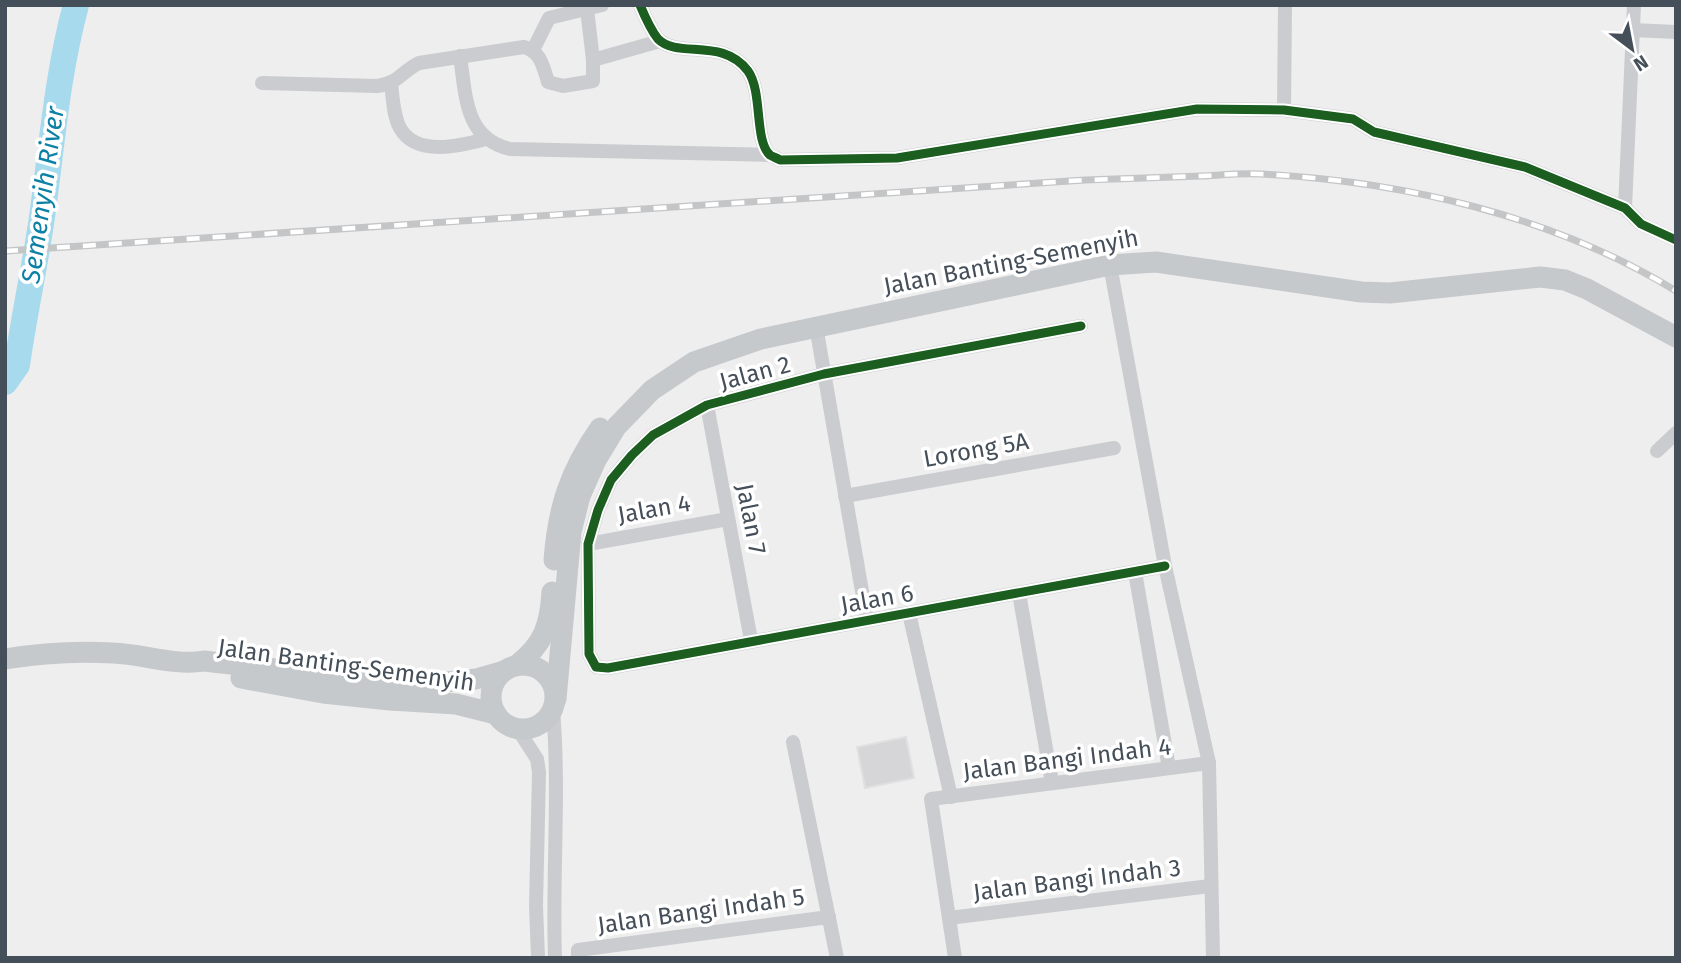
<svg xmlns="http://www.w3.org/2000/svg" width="1681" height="963" viewBox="0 0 1681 963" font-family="'Fira Sans',sans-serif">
  <rect width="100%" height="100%" fill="#efeeee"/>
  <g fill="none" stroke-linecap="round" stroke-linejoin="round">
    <!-- river -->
    <path stroke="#a6daec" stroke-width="26" d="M5,382L17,365C24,315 35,266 42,217C52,145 57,75 76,5"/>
  </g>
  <!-- building -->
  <path fill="#d6d6d9" stroke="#e0e0e1" stroke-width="2" d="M906,737L914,778L865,788L857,747Z"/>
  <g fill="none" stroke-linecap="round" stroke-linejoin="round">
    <!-- street -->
    <g stroke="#cacccf" stroke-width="14">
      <path d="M640,5C645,17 650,29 658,39C678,59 723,37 748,71C763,92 754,141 770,155C773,157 777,158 780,160L897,158L1197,109L1284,110L1353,119L1374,132L1525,167L1625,208L1641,224L1676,240"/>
      <path d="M587,9L593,60L660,41"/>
      <path d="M1633,30L1676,32"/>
      <path d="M533,50L549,18L602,5"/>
      <path d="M460,56C466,95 464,138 510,149L770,155"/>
      <path d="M262,83L377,86C399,83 401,72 419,63L524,47C541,52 543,66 548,82L563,86L593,81V60"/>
      <path d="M391,84C393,98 393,115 400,128C416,157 460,146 486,139"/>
      <path d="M1284,110L1285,5"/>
      <path d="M1625,208L1634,5"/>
      <path d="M1110,265L1165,566L1209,763L1213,958"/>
      <path d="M816,326L867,620"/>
      <path d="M1081,326L824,374L707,405L653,435L632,455L611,480L598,510L588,544L589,654L596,667L608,668L1165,566"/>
      <path d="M707,405L751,640"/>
      <path d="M1657,451L1676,433"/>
      <path d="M845,496L1114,448"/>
      <path d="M588,544L728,519"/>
      <path d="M1135,572L1169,768"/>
      <path d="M1019,593L1052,783"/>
      <path d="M909,613L951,797"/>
      <path d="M553,710C560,793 552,875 555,958"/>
      <path d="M517,728L537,759L539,772L536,906L538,958"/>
      <path d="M793,742L837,958"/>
      <path d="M949,918L1210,886"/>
      <path d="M578,958V950L829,917"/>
      <path d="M955,958L931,799L1209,763"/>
    </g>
    <!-- primary -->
    <g stroke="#c5c9cc" stroke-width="21">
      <path d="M554,560C558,507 570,471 600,428"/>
      <path d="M5,659C41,653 77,651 113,653C143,654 174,666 204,661L416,685L476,679L504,671"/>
      <path d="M517,665C544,644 550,625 552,592"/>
      <circle cx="523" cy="697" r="32"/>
      <path d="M241,678L323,693L390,700L456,704L496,714"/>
      <path d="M556,699L571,532L580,496L596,460L616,427L652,390L694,362L761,339L1110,265L1156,262L1361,292L1390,293L1540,277L1565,280L1587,289L1676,337"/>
    </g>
    <defs>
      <path id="rail" d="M5,251L1085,180C1124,179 1163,177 1202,176C1221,175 1241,173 1260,174C1402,181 1554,216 1676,291"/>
    </defs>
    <!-- rail casing -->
    <use href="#rail" stroke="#c4c5c7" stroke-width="7"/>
    <!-- rail -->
    <use href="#rail" stroke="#fff" stroke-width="4.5" stroke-dasharray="13" stroke-linecap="butt"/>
    <defs>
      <g id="cycleway">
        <path d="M640,5C645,17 650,29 658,39C678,59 723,37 748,71C763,92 754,141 770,155C773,157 777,158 780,160L897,158L1197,109L1284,110L1353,119L1374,132L1525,167L1625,208L1641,224L1676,240"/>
        <path d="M1081,326L824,374L707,405L653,435L632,455L611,480L598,510L588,544L589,654L596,667L608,668L1165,566"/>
      </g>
    </defs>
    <!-- cycleway casing -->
    <use href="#cycleway" stroke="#fff" stroke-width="13"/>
    <!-- cycleway -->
    <use href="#cycleway" stroke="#1b5e20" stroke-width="9"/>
  </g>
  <g text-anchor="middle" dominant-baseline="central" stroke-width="7" stroke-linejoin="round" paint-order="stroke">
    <!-- street labels -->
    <g font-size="24" fill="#454f5a" stroke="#fff">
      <text transform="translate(1011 262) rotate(-11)">Jalan Banting-Semenyih</text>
      <text transform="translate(755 373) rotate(-15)">Jalan 2</text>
      <text transform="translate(976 450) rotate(-10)">Lorong 5A</text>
      <text transform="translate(654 509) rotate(-10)">Jalan 4</text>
      <text transform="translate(751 519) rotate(79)">Jalan 7</text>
      <text transform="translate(877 599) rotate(-10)">Jalan 6</text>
      <text transform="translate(346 665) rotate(8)">Jalan Banting-Semenyih</text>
      <text transform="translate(1067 759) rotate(-7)">Jalan Bangi Indah 4</text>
      <text transform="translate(1077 880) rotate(-7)">Jalan Bangi Indah 3</text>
      <text transform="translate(701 911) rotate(-8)">Jalan Bangi Indah 5</text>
    </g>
    <!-- water labels -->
    <g font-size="26" font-style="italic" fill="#0d80a5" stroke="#fff">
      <text transform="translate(43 195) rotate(-82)">Semenyih River</text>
    </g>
  </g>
  <!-- border -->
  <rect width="1681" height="963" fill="none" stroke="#454f5a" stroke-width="14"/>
  <!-- north arrow -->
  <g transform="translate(1632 49) rotate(148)" stroke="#ffffff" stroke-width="5" paint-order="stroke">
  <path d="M0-5L12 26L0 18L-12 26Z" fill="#454f5a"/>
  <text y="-10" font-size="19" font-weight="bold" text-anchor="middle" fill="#454f5a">N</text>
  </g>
</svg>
